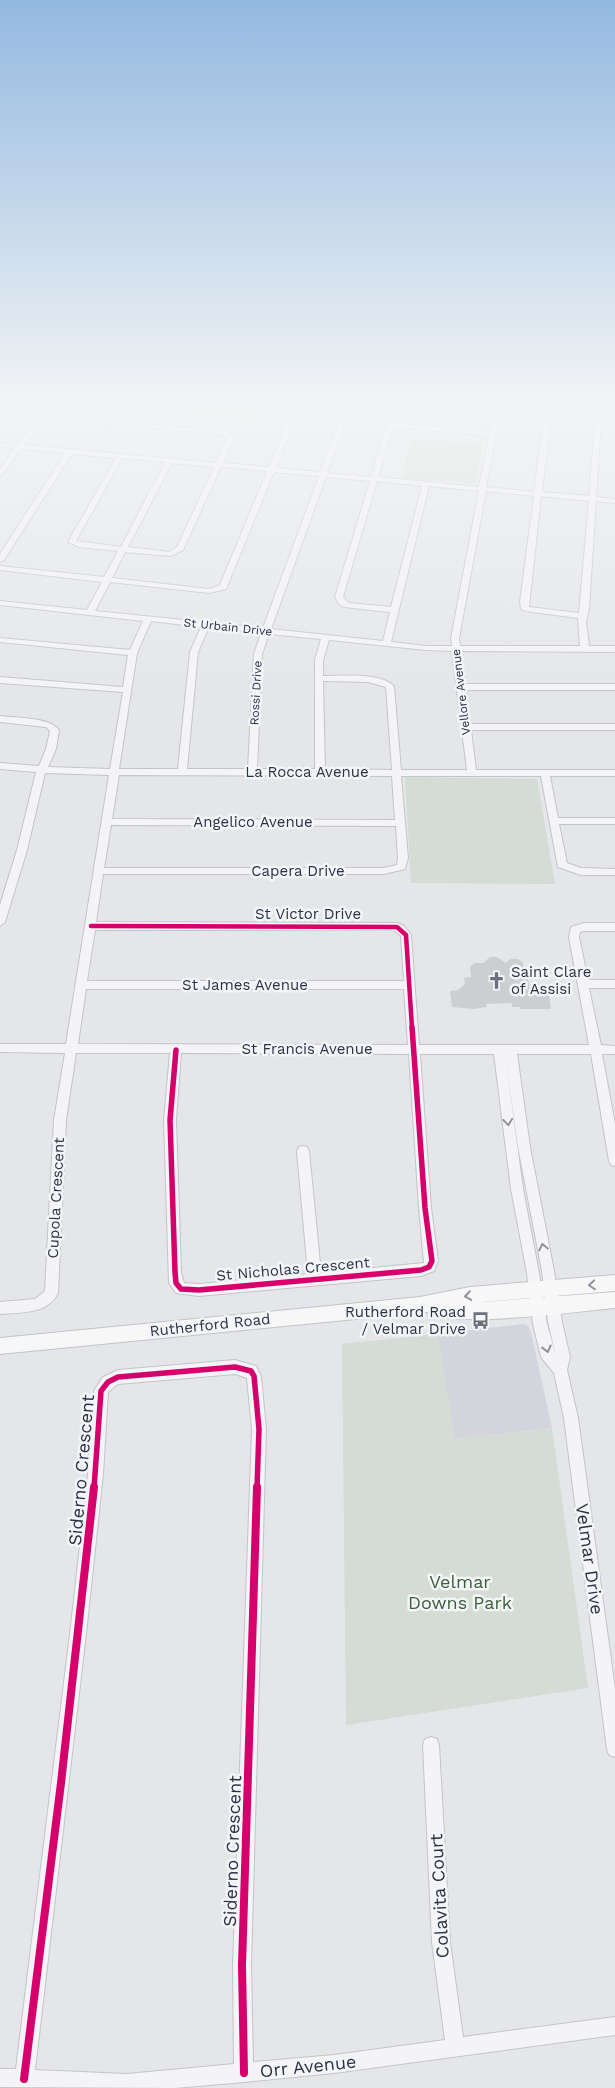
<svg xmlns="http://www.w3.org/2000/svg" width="615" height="2088" viewBox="0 0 615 2088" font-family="'Work Sans',sans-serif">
  <rect width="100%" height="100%" fill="#e5e6e9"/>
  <!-- built -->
  <path fill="#d4d5dc" d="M523,1324L528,1326L531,1332L552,1428L455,1439L437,1334Z"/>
  <!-- green -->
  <g fill="#d4dcd5">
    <path d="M118,405H263L256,420L118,408Z"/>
    <path d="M412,438L483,444L476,483L402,478Z"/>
    <path d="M405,777L537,779L555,884L411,883Z"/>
    <path d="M437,1334L455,1439L552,1428L588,1688L346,1725L342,1344Z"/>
  </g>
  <!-- building -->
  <path fill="#cdced2" d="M490,957H497L506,963L511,959H518L523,963L524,968L514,977L528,978L531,996L549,994L551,1009H520V1007H512V1003L486,1004L487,1007L474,1009L452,1007L450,991L458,990L465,984L464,978L471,977L470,967L475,963H483Z"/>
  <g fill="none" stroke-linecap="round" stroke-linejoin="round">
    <defs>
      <g id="minor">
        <path d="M37,405H47L57,408L62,405H70L63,410L87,418L228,432L235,436L223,463L269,467L281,440L284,422L291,405H297L290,422L287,440L276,468L320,472L345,405H351L327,473L371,477L393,405H399L394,423L437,427L443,405H449L444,428L490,432L495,405H501V408L545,412L546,405H552L551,413L595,416L596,405H602L601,417L615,418V422L601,421L596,497L615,499V503L596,501L589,608L586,623L589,646H615V652L461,651L465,684H615V690H466L470,724H615V730H471L476,770H615V776H550L558,818H615V824H559L567,863L581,868L615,869V875H581L558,867L541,776H401L408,858L405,869L384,874H103L96,922L397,923L404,926L411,935L419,1045H589L569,937L571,927L584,923H615V931H584L580,932L579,937L588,980H615V988H589L601,1045L615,1046V1054H602L615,1124V1166L611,1165L609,1161L591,1054H517L530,1147L554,1271L562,1322L570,1357L567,1370L578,1418L615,1689V1757L609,1755L607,1749L564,1418L554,1373L541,1357L533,1324L527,1273L511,1189L494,1054H420L431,1208L438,1261L434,1271L421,1276L199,1296L176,1293L169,1283L164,1120L170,1053H76L66,1120L58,1293C47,1315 21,1312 0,1314V1302L35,1299L45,1291L54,1120L65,1053L0,1052V1044H66L109,775L45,773L27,850L5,922L0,926V905L17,850L36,772L0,769V763L39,766L46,749L50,731L46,727L0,722V716C17,718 49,717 59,730L56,749L48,767L110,769L123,692L0,683V677L123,687L128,655L0,642V638L130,650L143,621L0,605V601L87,610L102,582L0,570V566L104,577L118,551L79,547L68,542L116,458L72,454L4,560L0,562V554L65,453L21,449L2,475L0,476V469L15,448L0,447V443L18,445L34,423L52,411ZM500,412L544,416L534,492L486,487ZM58,413L86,422L225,435L228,437L216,463L24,445L38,425ZM551,417L595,420L589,496L542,492ZM393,427L489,436L479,487L378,477ZM122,458L165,462L121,547L76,541ZM172,463L214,467L177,547L170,552L128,547ZM221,467L267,471L220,585L209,589L112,578L125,552L171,556L183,550ZM274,472L319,476L263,628L95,611L110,582L209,593L226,589ZM326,477L370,481L335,597L339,604L344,607L390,612L383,641L271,629ZM377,481L422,486L391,607L349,603L343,597ZM429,486L479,491L451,638L452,646H426L391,642ZM486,491L534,496L520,602L521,609L525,611L578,618L580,646H460L459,638ZM541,496L589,501L579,613L529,607ZM151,621L201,627L190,652L178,769H119L137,653ZM209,627L261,633L254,654L248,769H187L198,652ZM269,634L321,639L315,660V769H257L262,654ZM329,640L426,650L452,651L467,770H401L394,686C380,672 342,676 323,676V660ZM323,681L368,682L386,687L392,770L325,769ZM119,775L392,776L395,820L112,819ZM111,825L396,826L398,858L397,865L384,868H104ZM95,930H394L401,936L404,981H87ZM86,989H404L408,1045L78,1044ZM181,1053L409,1054L419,1208L424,1263L321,1273L309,1151L307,1147L303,1146L299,1147L297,1151L308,1274L199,1284L184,1283L181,1272L176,1120ZM505,1054L518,1147L542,1271L548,1322L556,1356L547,1324L539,1273L523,1189Z"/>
        <path d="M235,1360L256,1366L261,1376L266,1429L251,1965L253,2062L334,2055L445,2040L432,1942L423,1745L425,1739L431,1737L437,1739L439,1745L450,1942L463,2037L615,2017V2035L334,2073L244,2082L175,2088L0,2087V2069H16L70,1634L88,1474L94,1391L103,1377L118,1370ZM235,1374L247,1378L252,1429L233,1965L234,2064L127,2074L35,2070L86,1634L103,1474L108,1392L118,1384Z"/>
      </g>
      <path id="major" d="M615,1275V1291L469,1303L615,1292V1308C580,1311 452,1329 427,1312L0,1354V1338L420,1297L470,1287Z"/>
    </defs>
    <!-- minor casing -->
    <use href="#minor" stroke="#c3c4c7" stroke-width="2"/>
    <!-- major casing -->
    <use href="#major" stroke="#c1c3c7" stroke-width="2"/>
    <!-- minor -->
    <use href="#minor" fill="#f4f4f6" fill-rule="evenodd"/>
    <!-- major -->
    <use href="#major" fill="#f7f7f8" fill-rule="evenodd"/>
    <defs>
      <path id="cycleway-far2" d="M91,926L397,927L406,935L412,1028"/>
      <g id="cycleway-far1">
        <path d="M176,1050L170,1120L175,1272L176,1283L181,1289L199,1290L421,1270L429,1267L432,1261L425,1208L412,1027"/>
        <path d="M94,1488L101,1391L108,1382L118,1377L235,1367L251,1371L254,1376L259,1429L257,1488"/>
      </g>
      <g id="cycleway">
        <path d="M244,2073L242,1965L257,1487"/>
        <path d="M24,2079L61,1783L94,1487"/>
      </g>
    </defs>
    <!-- cycleway-far2 casing -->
    <use href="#cycleway-far2" stroke="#f3f5f8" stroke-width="7"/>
    <!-- cycleway-far1 casing -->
    <use href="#cycleway-far1" stroke="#f3f5f8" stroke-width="9"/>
    <!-- cycleway casing -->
    <use href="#cycleway" stroke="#f3f5f8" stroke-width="11"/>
    <!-- cycleway-far2 -->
    <use href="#cycleway-far2" stroke="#d6006c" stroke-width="4.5"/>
    <!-- cycleway-far1 -->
    <use href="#cycleway-far1" stroke="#d6006c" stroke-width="5.5"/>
    <!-- cycleway -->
    <use href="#cycleway" stroke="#d6006c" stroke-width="8"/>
  </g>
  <!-- one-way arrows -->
  <defs><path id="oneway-chevron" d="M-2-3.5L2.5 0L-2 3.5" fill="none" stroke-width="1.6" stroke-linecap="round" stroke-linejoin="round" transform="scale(1.25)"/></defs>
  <g stroke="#90929c">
    <use href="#oneway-chevron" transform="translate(508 1122) rotate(83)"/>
    <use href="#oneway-chevron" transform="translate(543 1247) rotate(-102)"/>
    <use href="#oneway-chevron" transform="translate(547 1349) rotate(76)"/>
  </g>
  <g stroke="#92949e">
    <use href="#oneway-chevron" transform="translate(592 1285) rotate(175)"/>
    <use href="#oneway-chevron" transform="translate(468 1296) rotate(171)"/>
  </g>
  <!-- sky -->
  <linearGradient id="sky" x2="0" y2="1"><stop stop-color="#93b9e0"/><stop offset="0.58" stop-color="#f3f4f5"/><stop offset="1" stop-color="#f3f4f5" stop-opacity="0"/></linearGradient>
  <rect width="615" height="697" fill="url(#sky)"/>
  <!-- icons -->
  <defs>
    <symbol id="church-bare" viewBox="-9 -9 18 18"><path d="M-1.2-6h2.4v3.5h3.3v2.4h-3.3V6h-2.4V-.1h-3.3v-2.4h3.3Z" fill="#6d707d" stroke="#f3f5f8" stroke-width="2.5" paint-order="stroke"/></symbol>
    <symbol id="bus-bare" viewBox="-9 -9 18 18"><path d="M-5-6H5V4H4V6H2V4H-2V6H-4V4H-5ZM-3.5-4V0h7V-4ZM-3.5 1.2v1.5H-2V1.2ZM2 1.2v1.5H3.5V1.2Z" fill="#6d707d" stroke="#f3f5f8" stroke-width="2.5" paint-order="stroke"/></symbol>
  </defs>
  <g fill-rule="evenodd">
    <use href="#church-bare" x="484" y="968" width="25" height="25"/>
    <use href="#bus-bare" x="468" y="1308" width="25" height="25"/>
  </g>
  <g text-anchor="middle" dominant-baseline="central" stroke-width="5" stroke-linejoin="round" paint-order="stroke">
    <!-- far-street labels -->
    <g font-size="12" fill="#2c3143" stroke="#f3f5f8">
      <text transform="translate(228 627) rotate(6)">St Urbain Drive</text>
      <text transform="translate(461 692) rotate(-97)">Vellore Avenue</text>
      <text transform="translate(256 693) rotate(-87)">Rossi Drive</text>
    </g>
    <!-- street labels -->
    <g font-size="15" fill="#2c3143" stroke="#f3f5f8">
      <text x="307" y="772">La Rocca Avenue</text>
      <text x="253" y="822">Angelico Avenue</text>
      <text x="298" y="871">Capera Drive</text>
      <text x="308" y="914">St Victor Drive</text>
      <text x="245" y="985">St James Avenue</text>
      <text x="307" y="1049">St Francis Avenue</text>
      <text transform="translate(56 1198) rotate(-87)">Cupola Crescent</text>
      <text transform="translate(293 1269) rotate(-5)">St Nicholas Crescent</text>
      <text transform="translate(210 1325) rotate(-6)">Rutherford Road</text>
    </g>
    <!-- poi labels -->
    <g font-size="15" fill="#2c3143" stroke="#f3f5f8" text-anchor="start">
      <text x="511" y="972">Saint Clare<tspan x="511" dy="17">of Assisi</tspan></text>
      <text x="466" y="1312" text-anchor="end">Rutherford Road<tspan x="466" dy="17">/ Velmar Drive</tspan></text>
    </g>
    <!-- near-street labels -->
    <g font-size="18" fill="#2c3143" stroke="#f3f5f8">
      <text transform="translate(81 1470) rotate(-85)">Siderno Crescent</text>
      <text transform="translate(590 1559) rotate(82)">Velmar Drive</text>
      <text transform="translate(232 1851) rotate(-88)">Siderno Crescent</text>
      <text transform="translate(439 1896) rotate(-93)">Colavita Court</text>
      <text transform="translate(308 2066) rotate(-6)">Orr Avenue</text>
    </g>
    <!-- near-park labels -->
    <g font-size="18" fill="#3c5e3a" stroke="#f3f5f8">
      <text x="460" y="1581">Velmar<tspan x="460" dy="21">Downs Park</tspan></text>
    </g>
  </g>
</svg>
